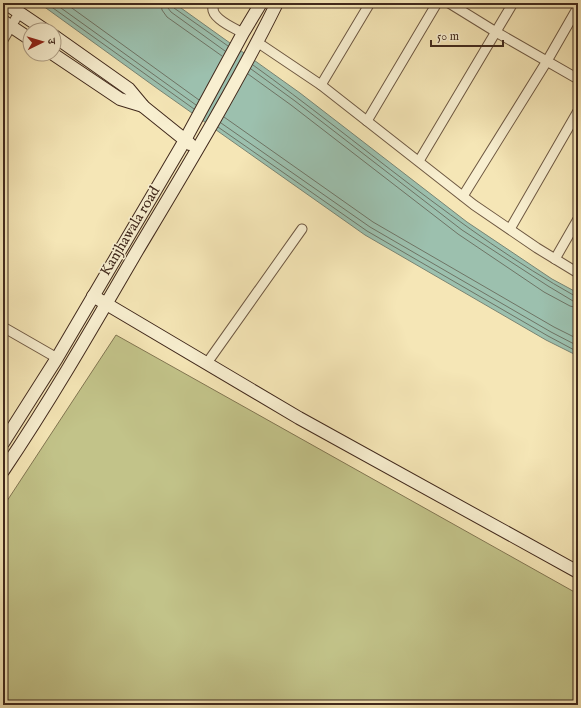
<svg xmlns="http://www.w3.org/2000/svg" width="581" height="708" viewBox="0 0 581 708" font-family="'IM FELL English','Noto Serif Devanagari',serif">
  <rect width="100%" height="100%" fill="#f5e6b6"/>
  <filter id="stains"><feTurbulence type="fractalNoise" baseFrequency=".005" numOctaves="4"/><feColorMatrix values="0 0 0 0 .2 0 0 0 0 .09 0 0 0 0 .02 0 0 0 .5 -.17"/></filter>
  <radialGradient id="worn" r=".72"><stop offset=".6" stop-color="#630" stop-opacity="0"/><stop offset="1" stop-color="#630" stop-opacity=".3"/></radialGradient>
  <!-- green -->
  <path fill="#c2c389" stroke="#827652" d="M116,335L578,594V705H3V507Z"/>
  <!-- water -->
  <path fill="#9cc0ae" stroke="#788474" d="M39,3H174L300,93L467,222L552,279L578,293V356L546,340L365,235L158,89Z"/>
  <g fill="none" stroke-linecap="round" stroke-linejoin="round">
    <!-- shore -->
    <g stroke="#6e7465" stroke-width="1">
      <path d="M46,3L194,109"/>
      <path d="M54,3L196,105"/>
      <path d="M65,3L199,100"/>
      <path d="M161,3L162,10L167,17L222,56"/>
      <path d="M167,3L168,8L171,12L225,51"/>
      <path d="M172,3L174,8L228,46"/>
      <path d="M253,65C360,142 459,231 575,296H578"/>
      <path d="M251,69L295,101L462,230L548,286L573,301L578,302"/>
      <path d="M248,74L291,105L458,234L544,292L570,306L578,308"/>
      <path d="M224,117L373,222L554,327L578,339"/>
      <path d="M221,123L370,227L551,332L578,346"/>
      <path d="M218,127L367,231L548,336L578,352"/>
    </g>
    <defs>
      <g id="street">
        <path d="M215,3C205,16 234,28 243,33"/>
        <path d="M449,3L496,32L578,79"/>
        <path d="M3,40L19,13"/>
        <path d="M257,42L321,85L474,205L537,248L578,273"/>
        <path d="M321,85L370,3"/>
        <path d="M367,121L437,3"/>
        <path d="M419,161L513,3"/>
        <path d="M463,196L547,61L578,7"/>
        <path d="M510,229L578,111"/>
        <path d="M555,259L578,219"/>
        <path d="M3,327L57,358"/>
        <path d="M207,363L302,229"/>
      </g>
      <g id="secondary">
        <path d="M5,3L45,30"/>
        <path d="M3,21L30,39"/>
        <path d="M54,36L129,89L144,107L190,144"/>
        <path d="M53,54L120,99L143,106"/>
        <path d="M93,296L299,418L578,572"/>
        <path d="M3,443L57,358L185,140L243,33L261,3"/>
        <path d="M3,471C51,400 94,325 137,251C186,169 235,88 277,3"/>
      </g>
    </defs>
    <!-- street casing -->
    <use href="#street" stroke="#6e5842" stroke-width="11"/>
    <!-- secondary casing -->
    <use href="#secondary" stroke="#41291c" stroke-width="14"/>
    <!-- street -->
    <use href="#street" stroke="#f8efd0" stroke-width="9"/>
    <!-- secondary -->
    <use href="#secondary" stroke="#f8efd0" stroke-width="12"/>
  </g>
  <g text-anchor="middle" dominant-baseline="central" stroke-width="3" stroke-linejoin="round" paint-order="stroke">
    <!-- street labels -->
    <g font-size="15" fill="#41291c" stroke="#f8efd0">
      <text transform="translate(130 231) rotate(-59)">Kanjhawala road</text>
    </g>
  </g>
  <!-- margin -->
  <rect width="581" height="708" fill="none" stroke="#f5e6b6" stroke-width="16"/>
  <rect x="4" y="4" width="573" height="700" fill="none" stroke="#41291c" stroke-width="2"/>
  <rect x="8" y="8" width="565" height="692" fill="none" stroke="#41291c"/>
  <!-- north arrow -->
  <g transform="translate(42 42) rotate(85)"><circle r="19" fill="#f8efd0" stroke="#afa088"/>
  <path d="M0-3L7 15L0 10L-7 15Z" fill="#8f2418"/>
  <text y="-6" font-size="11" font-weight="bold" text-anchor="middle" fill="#41291c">उ</text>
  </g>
  <!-- scale -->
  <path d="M431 40v6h72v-6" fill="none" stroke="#41291c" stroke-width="2"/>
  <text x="437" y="40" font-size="12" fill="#41291c" stroke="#f8efd0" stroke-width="3" paint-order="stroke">50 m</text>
  <rect width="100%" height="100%" filter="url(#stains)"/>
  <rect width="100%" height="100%" fill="url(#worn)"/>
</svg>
